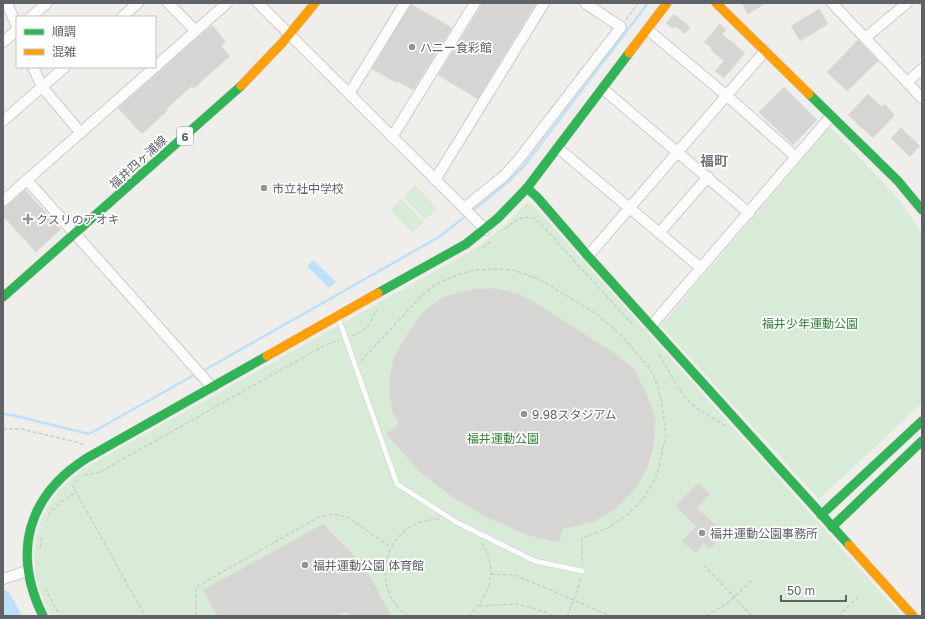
<svg xmlns="http://www.w3.org/2000/svg" width="925" height="619" viewBox="0 0 925 619" font-family="'Golos Text','Noto Sans JP',sans-serif">
  <rect width="100%" height="100%" fill="#efeeea"/>
  <!-- green -->
  <g fill="#d8ebd6">
    <path d="M830,127L897,197L922,234V403L819,499L661,326Z"/>
    <path d="M415,185L437,208L426,220L403,197Z"/>
    <path d="M401,199L424,222L413,233L390,210Z"/>
    <path d="M526,203L533,205L902,616H52C29,580 28,532 54,497C62,486 73,478 83,469L471,251C492,238 509,221 526,203Z"/>
  </g>
  <!-- water -->
  <path fill="#bfe0f9" d="M313,260L336,282L329,288L307,266Z"/>
  <g fill="none" stroke-linecap="round" stroke-linejoin="round">
    <!-- stream -->
    <g stroke="#bfe0f9" stroke-width="2.5">
      <path d="M471,212L507,183L524,166L648,3"/>
      <path d="M201,372L439,237L467,215"/>
      <path d="M3,414L12,415L89,434L196,374"/>
    </g>
    <!-- river -->
    <path stroke="#bfe0f9" stroke-width="16" d="M3,598L13,616"/>
  </g>
  <!-- building -->
  <g fill="#d6d5d3" stroke="#deddd9">
    <path d="M483,3H536L478,99L438,75Z"/>
    <path d="M742,3H766L748,14Z"/>
    <path d="M411,4L452,28L413,90L397,81V83L372,69Z"/>
    <path d="M819,9L828,24L800,41L791,26Z"/>
    <path d="M674,14L690,27L685,34L675,26L672,28L666,23Z"/>
    <path d="M720,24L726,30L722,34L745,53L724,78L715,71L724,61L711,50L712,48L704,42Z"/>
    <path d="M212,25L226,42L221,46L230,56L194,88L192,86L167,108V111L143,133L140,132L118,108Z"/>
    <path d="M858,40L878,61L847,91L827,72Z"/>
    <path d="M784,87L817,120L793,145L759,112Z"/>
    <path d="M868,94L882,107L884,104L895,115L873,138L848,115Z"/>
    <path d="M901,128L920,146L910,157L891,138Z"/>
    <path d="M25,190L61,229L36,252L3,216V209Z"/>
    <path d="M494,288L519,294L536,303L617,355L634,369L647,395L655,417L654,443L648,466L637,487L616,509L593,522L572,527L563,528L559,543L524,534L484,516L448,494L421,473L386,434L399,424L392,411L389,393L390,375L394,357L408,333L422,313L443,297L473,289Z"/>
    <path d="M698,483L710,494L697,508L719,528L710,537L716,543L710,549L704,543L695,553L682,541L696,527L675,506Z"/>
    <path d="M323,524L350,551L371,578L391,616H350L346,611L337,616H217L203,590Z"/>
  </g>
  <g fill="none" stroke-linecap="round" stroke-linejoin="round">
    <defs>
      <path id="lane" d="M338,317L397,484L456,522L535,561L582,571"/>
      <g id="street">
        <path d="M7,3L17,27"/>
        <path d="M168,3L196,31"/>
        <path d="M258,3L486,230"/>
        <path d="M832,3L922,98"/>
        <path d="M31,17L47,3"/>
        <path d="M122,17L138,3"/>
        <path d="M648,30L726,95L796,157"/>
        <path d="M865,38L907,3"/>
        <path d="M3,42L17,30"/>
        <path d="M33,67L42,87L81,133"/>
        <path d="M155,67L227,3"/>
        <path d="M907,82L922,69"/>
        <path d="M603,89L749,213"/>
        <path d="M349,94L405,3"/>
        <path d="M3,121L65,67"/>
        <path d="M392,137L475,3"/>
        <path d="M558,148L701,268"/>
        <path d="M27,180L212,387"/>
        <path d="M435,180L544,3"/>
        <path d="M3,201L155,67"/>
        <path d="M464,208L504,176L519,159L621,27L585,3"/>
        <path d="M659,233L708,177"/>
        <path d="M588,256L765,51"/>
        <path d="M651,326L831,116"/>
        <path d="M3,579L27,571"/>
      </g>
      <g id="fast">
        <path d="M809,94L898,181L922,210"/>
        <path d="M527,188L537,197L588,256L849,545"/>
        <path d="M378,293L466,244L498,218L527,188L629,53"/>
        <path d="M3,297L241,86"/>
        <path d="M821,515L922,421"/>
        <path d="M832,527L922,441"/>
        <path d="M43,616C12,553 27,496 87,458L267,356"/>
      </g>
      <g id="slow">
        <path d="M716,3L809,94"/>
        <path d="M629,53L667,3"/>
        <path d="M241,86L282,43L315,3"/>
        <path d="M267,356L378,293"/>
        <path d="M849,545L913,616"/>
      </g>
    </defs>
    <!-- lane casing -->
    <use href="#lane" stroke="#cbcccc" stroke-width="6"/>
    <!-- street casing -->
    <use href="#street" stroke="#cbcccc" stroke-width="12"/>
    <!-- fast casing -->
    <use href="#fast" stroke="#cacacb" stroke-width="10"/>
    <!-- slow casing -->
    <use href="#slow" stroke="#cacacb" stroke-width="10"/>
    <!-- path -->
    <g stroke="#cacfcc" stroke-width="1.5" stroke-dasharray="4 2" stroke-linecap="butt">
      <path d="M626,20L638,3"/>
      <path d="M505,229C516,220 521,214 536,219L634,326"/>
      <path d="M482,248L491,241"/>
      <path d="M352,336C369,330 369,324 377,309"/>
      <path d="M659,354C669,369 675,386 687,399C698,411 712,417 725,426"/>
      <path d="M361,361L424,293L440,282L457,275L475,270L497,269L513,270L539,279L595,313L620,334L647,365L654,376L661,398L666,435L657,475L643,499L627,515L608,528L582,538V564"/>
      <path d="M3,429H21L76,442L82,444L84,447"/>
      <path d="M84,475L100,472L325,345L339,340"/>
      <path d="M78,480L75,482L73,487L76,492L145,616"/>
      <path d="M48,515L62,501L76,492"/>
      <path d="M40,547L42,537"/>
      <path d="M704,565L752,616"/>
      <path d="M491,574L515,575L611,616"/>
      <path d="M45,588L60,616"/>
      <path d="M479,606L517,604L546,612L554,616"/>
      <path d="M196,616V587L319,517L334,514L347,517L391,547"/>
      <path d="M408,616C376,595 378,545 412,526C420,521 429,520 439,519"/>
      <path d="M468,616C485,601 496,580 488,556C487,551 484,547 481,542"/>
      <path d="M567,616L574,600L581,578"/>
      <path d="M706,616L728,603L752,580"/>
      <path d="M838,616L858,597"/>
    </g>
    <!-- lane -->
    <use href="#lane" stroke="#fdfcfc" stroke-width="5"/>
    <!-- street -->
    <use href="#street" stroke="#fdfcfc" stroke-width="10"/>
    <!-- fast -->
    <use href="#fast" stroke="#30b455" stroke-width="9"/>
    <!-- slow -->
    <use href="#slow" stroke="#ff9f0a" stroke-width="9"/>
  </g>
  <!-- markers -->
  <g fill="#919496" stroke="#fff" stroke-width="1.5">
    <circle cx="412" cy="47" r="4"/>
    <circle cx="264" cy="188" r="4"/>
    <path d="M26 213h4v4h4v4h-4v4h-4v-4h-4v-4h4z"/>
    <circle cx="524" cy="414" r="4"/>
    <circle cx="702" cy="533" r="4"/>
    <circle cx="305" cy="565" r="4"/>
  </g>
  <g text-anchor="middle" dominant-baseline="central" stroke-width="3.5" stroke-linejoin="round" paint-order="stroke">
    <!-- shield labels -->
    <rect fill="#fff" stroke="#8f9295" stroke-width="1" x="177" y="127" width="16" height="18" rx="3"/>
    <g font-size="11" font-weight="bold" fill="#5f6368">
      <text x="185" y="136">6</text>
    </g>
    <!-- poi labels -->
    <g font-size="12" fill="#5f6368" stroke="#fff" text-anchor="start">
      <text x="420" y="47">ハニー食彩館</text>
      <text x="272" y="188">市立社中学校</text>
      <text x="36" y="219">クスリのアオキ</text>
      <text x="532" y="414">9.98スタジアム</text>
      <text x="710" y="533">福井運動公園事務所</text>
      <text x="313" y="565">福井運動公園 体育館</text>
    </g>
    <!-- street labels -->
    <g font-size="12" fill="#5f6368" stroke="#fff">
      <text transform="translate(138 162) rotate(-42)">福井四ヶ浦線</text>
    </g>
    <!-- park labels -->
    <g font-size="12" fill="#348238" stroke="#fff">
      <text x="810" y="323">福井少年運動公園</text>
      <text x="503" y="438">福井運動公園</text>
    </g>
    <!-- quarter labels -->
    <g font-size="14" font-weight="bold" fill="#70757a" stroke="#fff">
      <text x="714" y="160">福町</text>
    </g>
  </g>
  <!-- border -->
  <rect width="925" height="619" fill="none" stroke="#5f6368" stroke-width="8"/>
  <!-- legend -->
  <rect x="16" y="16" width="140" height="52" fill="#ffffff" stroke="#bfc1c3"/>
  <rect x="24" y="29" width="20" height="6" fill="#30b455" stroke="#bfc1c3"/>
  <text x="52" y="36" font-size="12" fill="#5f6368">順調</text>
  <rect x="24" y="49" width="20" height="6" fill="#ff9f0a" stroke="#bfc1c3"/>
  <text x="52" y="56" font-size="12" fill="#5f6368">混雑</text>
  <!-- scale -->
  <path d="M781 595v6h65v-6" fill="none" stroke="#5f6368" stroke-width="2"/>
  <text x="787" y="595" font-size="12" fill="#5f6368" stroke="#ffffff" stroke-width="3" paint-order="stroke">50 m</text>
</svg>
